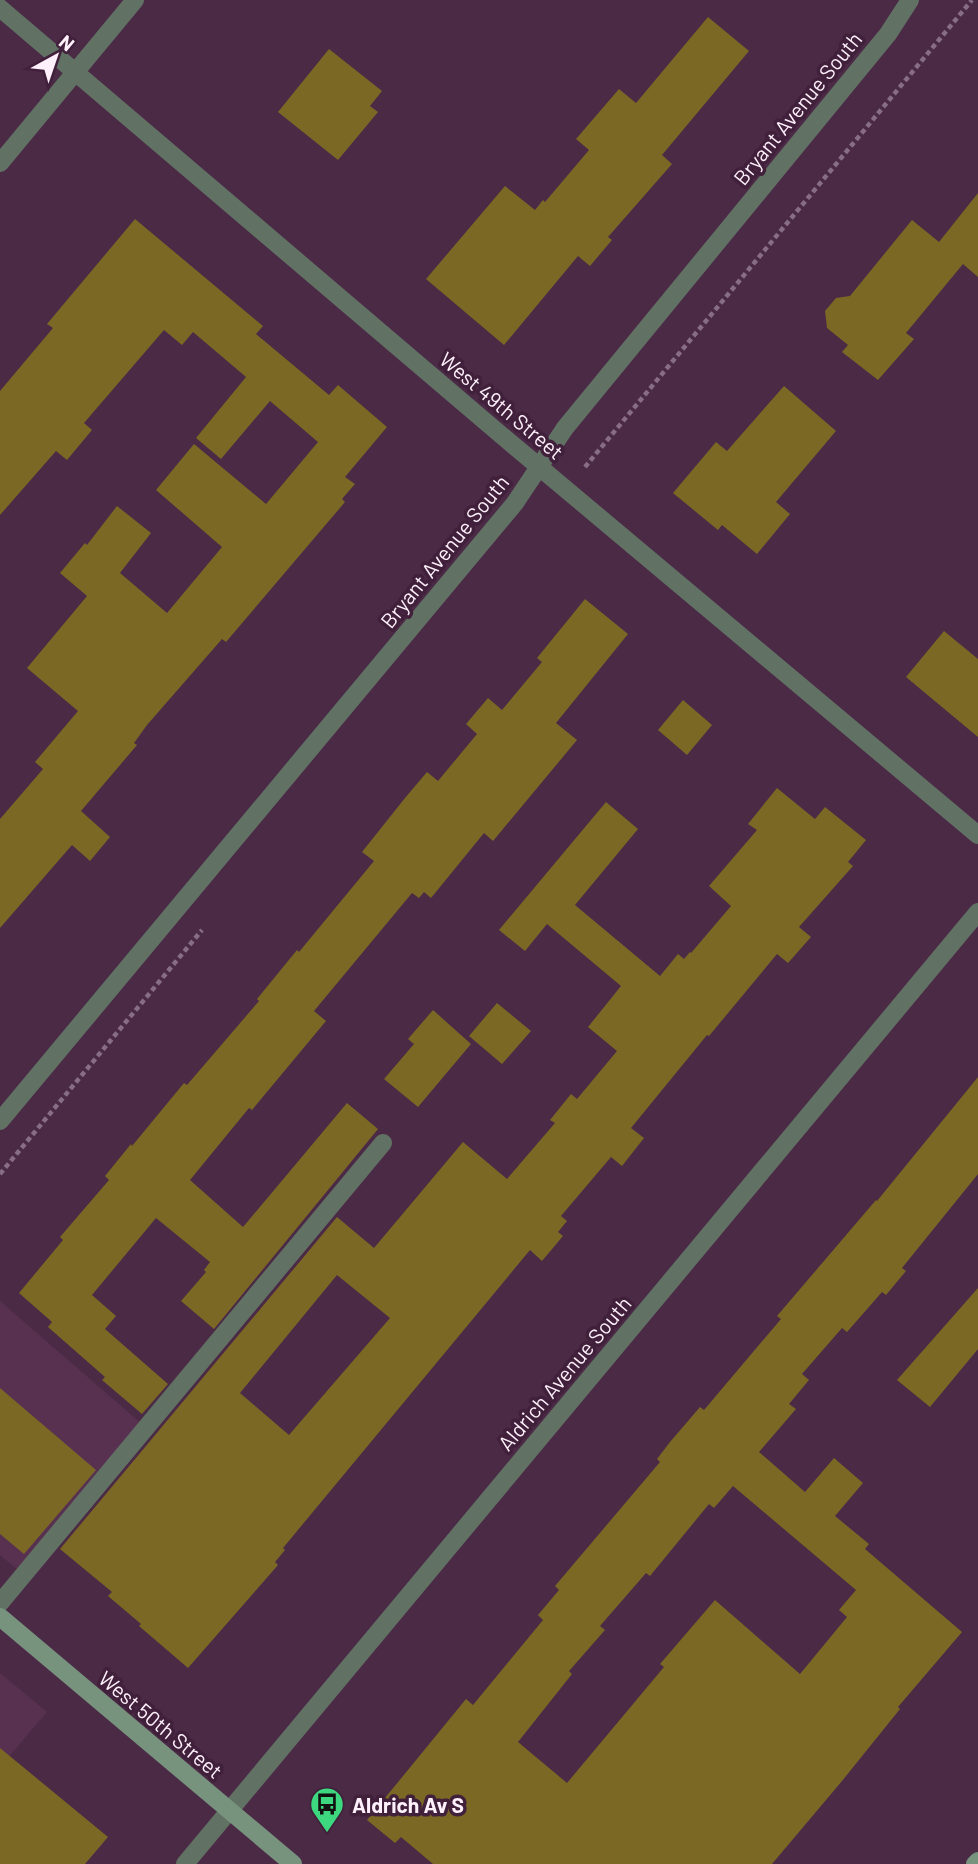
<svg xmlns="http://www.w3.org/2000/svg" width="978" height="1864" font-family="Barlow,sans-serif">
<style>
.built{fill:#583151}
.building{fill:#7b6824;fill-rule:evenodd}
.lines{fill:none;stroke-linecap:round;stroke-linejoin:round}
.path{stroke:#886e84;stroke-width:4.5;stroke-dasharray:5 3.5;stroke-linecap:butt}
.lane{stroke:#617265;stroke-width:18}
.street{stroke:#617265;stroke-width:18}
.secondary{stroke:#77937e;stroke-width:18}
.labels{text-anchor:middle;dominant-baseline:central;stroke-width:7;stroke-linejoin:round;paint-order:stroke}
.street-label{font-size:21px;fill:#fef1fb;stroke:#40203b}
.poi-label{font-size:21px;font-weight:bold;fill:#fef1fb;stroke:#40203b;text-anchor:start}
</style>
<rect width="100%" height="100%" fill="#4b2a46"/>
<!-- built -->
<path class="built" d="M 0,1301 L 143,1425 L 24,1575 L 0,1555 Z
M 0,1673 L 47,1712 L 0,1767 Z"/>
<!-- building -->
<path class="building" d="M 708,17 L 749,51 L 662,155 L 672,164 L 608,237 L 612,240 L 590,266 L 578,256 L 504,345 L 426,279 L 505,186 L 535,210 L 543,200 L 545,202 L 589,150 L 576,139 L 619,89 L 636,103 Z
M 329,49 L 382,91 L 370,106 L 378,112 L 338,160 L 278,112 Z
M 978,193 L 978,277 L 963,264 L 906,333 L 914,339 L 878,380 L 842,352 L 848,345 L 827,328 L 825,311 L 836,298 L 850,296 L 912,220 L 939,242 Z
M 135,219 L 263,326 L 256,334 L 329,395 L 338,385 L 387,427 L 345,477 L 355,484 L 342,499 L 345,502 L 226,642 L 222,639 L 147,725 L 134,743 L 137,745 L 81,811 L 110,837 L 90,861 L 72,845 L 0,928 L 0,819 L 43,769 L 35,762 L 78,711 L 27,668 L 87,596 L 60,573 L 85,543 L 87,545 L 117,506 L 151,533 L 120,573 L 167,613 L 222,547 L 156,490 L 194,444 L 266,504 L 318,442 L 270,401 L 221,459 L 196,438 L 246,377 L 193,332 L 182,345 L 164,330 L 84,423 L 92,430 L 67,460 L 56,451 L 0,515 L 0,391 L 53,328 L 47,324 Z
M 784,386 L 836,431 L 776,502 L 790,514 L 757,554 L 722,525 L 718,530 L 673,493 L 716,442 L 727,451 Z
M 585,599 L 628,634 L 556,723 L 577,740 L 493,841 L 484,833 L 431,898 L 424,892 L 419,898 L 412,893 L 314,1011 L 326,1021 L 252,1110 L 249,1108 L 190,1180 L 243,1227 L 347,1103 L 378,1129 L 214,1329 L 181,1301 L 206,1272 L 204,1270 L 210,1262 L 156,1218 L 92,1295 L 116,1316 L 105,1329 L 168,1384 L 142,1414 L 102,1380 L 105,1377 L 48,1327 L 52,1322 L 19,1293 L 63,1240 L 60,1237 L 109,1180 L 105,1176 L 131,1144 L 132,1146 L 184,1083 L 187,1085 L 259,1001 L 257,999 L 297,950 L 299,952 L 374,861 L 362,852 L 405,798 L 427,772 L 438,781 L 477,734 L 466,724 L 488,698 L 502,710 L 542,662 L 537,658 Z
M 944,631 L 978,659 L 978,737 L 906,677 Z
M 683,700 L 712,725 L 687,755 L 658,730 Z
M 777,788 L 815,819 L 825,807 L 866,840 L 848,862 L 853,866 L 799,927 L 811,937 L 788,963 L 777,954 L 709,1036 L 707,1035 L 631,1128 L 644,1138 L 622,1166 L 611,1157 L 561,1216 L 567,1221 L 558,1232 L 563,1236 L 542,1261 L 530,1250 L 283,1548 L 285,1550 L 275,1562 L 278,1565 L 188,1668 L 139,1626 L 141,1624 L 108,1596 L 112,1592 L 60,1549 L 337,1217 L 374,1248 L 463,1142 L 507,1179 L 555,1123 L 550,1120 L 571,1094 L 577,1099 L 617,1051 L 588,1027 L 621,986 L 547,924 L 525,951 L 499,930 L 606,802 L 638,829 L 575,905 L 660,976 L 678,954 L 684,959 L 690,952 L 691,953 L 731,906 L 709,886 L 757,830 L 748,824 ZM 337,1275 L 390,1318 L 289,1435 L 240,1393 Z
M 497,1003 L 531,1031 L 502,1064 L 469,1036 Z
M 433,1010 L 471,1044 L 418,1107 L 384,1079 L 414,1044 L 408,1039 Z
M 978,1077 L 978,1174 L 902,1268 L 906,1271 L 886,1295 L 882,1292 L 847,1332 L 842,1328 L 802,1374 L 809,1380 L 789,1404 L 796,1409 L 759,1452 L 805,1492 L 834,1458 L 863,1483 L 835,1516 L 869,1544 L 865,1549 L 962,1632 L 898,1707 L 900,1709 L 842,1781 L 772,1864 L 433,1864 L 401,1837 L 395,1843 L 367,1820 L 466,1699 L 473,1705 L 543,1620 L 538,1615 L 559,1590 L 555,1586 L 660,1462 L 657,1459 L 670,1442 L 700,1407 L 704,1410 L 781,1319 L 777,1316 L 876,1200 L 877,1201 ZM 733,1486 L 856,1590 L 839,1610 L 847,1617 L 800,1674 L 715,1600 L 660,1664 L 664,1667 L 567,1783 L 518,1742 L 572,1674 L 569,1671 L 605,1630 L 600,1626 L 646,1573 L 650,1576 L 709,1504 L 714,1508 Z
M 978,1288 L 978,1349 L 930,1407 L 897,1380 Z
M 0,1388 L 96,1470 L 24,1554 L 0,1534 Z
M 0,1748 L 108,1837 L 85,1864 L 0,1864 Z"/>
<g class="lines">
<!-- path -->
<path class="path" d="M 585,467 L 972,0
M 0,1174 L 202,930"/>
<!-- lane -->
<path class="lane" d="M 0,1603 L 383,1143"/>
<!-- street -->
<path class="street" d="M 0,8 L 500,434 L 978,835
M 0,163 L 135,0
M 0,1121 L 515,503 L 565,428 L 888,34 L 910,0
M 185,1864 L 978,912"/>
<!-- secondary -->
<path class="secondary" d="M 0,1617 L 293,1864
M 975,1864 L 978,1861"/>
</g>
<!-- icons -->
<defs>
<g id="bus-pin" transform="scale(1.75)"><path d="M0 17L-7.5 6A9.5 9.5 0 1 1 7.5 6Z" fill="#3cd77e" stroke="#40203b"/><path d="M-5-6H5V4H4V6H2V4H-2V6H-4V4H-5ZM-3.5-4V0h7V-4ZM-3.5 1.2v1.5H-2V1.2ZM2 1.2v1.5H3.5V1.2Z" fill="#111"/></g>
</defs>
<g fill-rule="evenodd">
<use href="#bus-pin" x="327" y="1804"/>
</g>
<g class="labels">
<!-- street labels -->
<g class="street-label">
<text transform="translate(797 108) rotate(-51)">Bryant Avenue South</text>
<text transform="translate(502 405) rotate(40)">West 49th Street</text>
<text transform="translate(444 551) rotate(-51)">Bryant Avenue South</text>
<text transform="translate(564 1373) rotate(-50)">Aldrich Avenue South</text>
<text transform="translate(161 1724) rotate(40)">West 50th Street</text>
</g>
<!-- poi labels -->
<g class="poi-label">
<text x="352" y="1804">Aldrich Av S</text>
</g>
</g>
<!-- north arrow -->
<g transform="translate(56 56) rotate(40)" stroke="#40203b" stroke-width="5" paint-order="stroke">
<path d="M0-5L12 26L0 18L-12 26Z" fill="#fef1fb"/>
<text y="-10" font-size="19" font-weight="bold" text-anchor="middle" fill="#fef1fb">N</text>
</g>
</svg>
